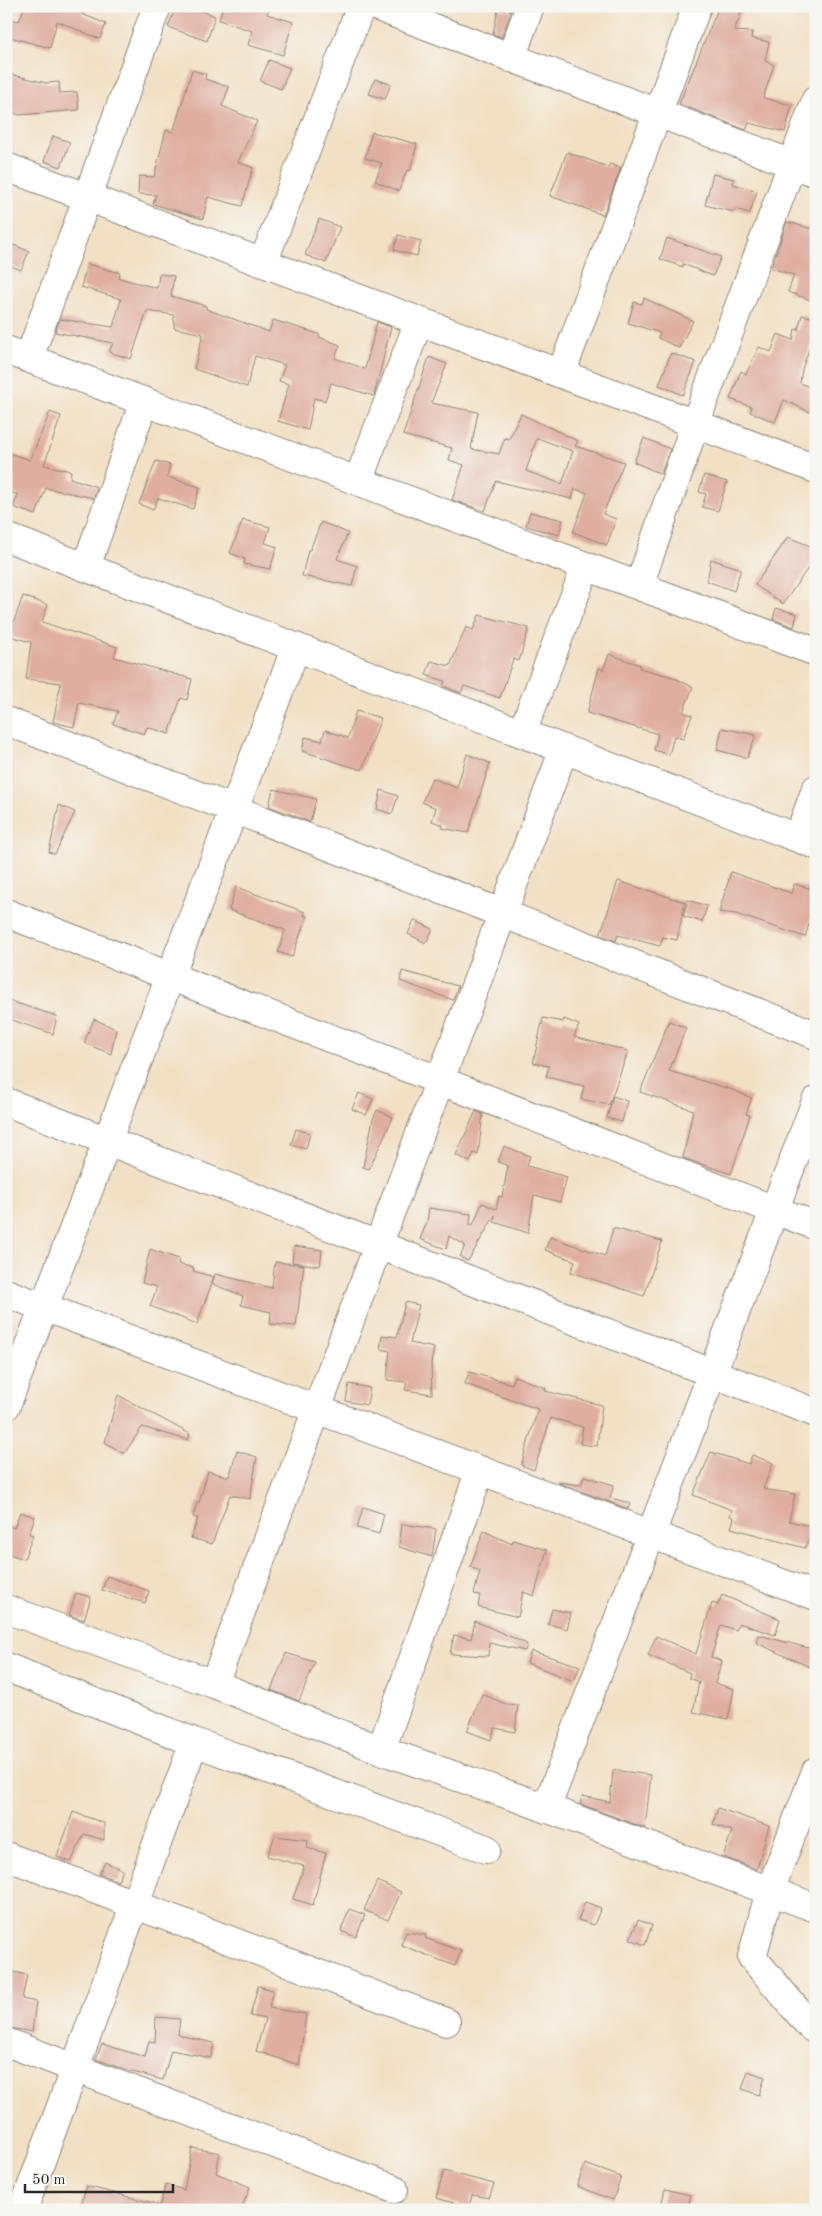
<svg xmlns="http://www.w3.org/2000/svg" width="822" height="2216" font-family="'Old Standard TT',serif">
<style>
.building{fill:#dfaea0;fill-rule:evenodd}
.lines{fill:none;stroke-linecap:round;stroke-linejoin:round}
.minor-casing{stroke:#8e8678;stroke-width:30}
.minor{stroke:#fff;stroke-width:28}
</style>
<rect width="100%" height="100%" fill="#f6f6f2"/>
<filter id="ink" filterUnits="userSpaceOnUse"><feTurbulence type="fractalNoise" baseFrequency=".02" numOctaves="2"/><feDisplacementMap in="SourceGraphic" scale="10" xChannelSelector="R" yChannelSelector="G"/><feConvolveMatrix kernelMatrix="1 2 1 2 8 2 1 2 1" color-interpolation-filters="sRGB"/></filter>
<filter id="wash" filterUnits="userSpaceOnUse"><feTurbulence type="fractalNoise" baseFrequency=".0096" numOctaves="4" result="noise"/><feDisplacementMap in="SourceGraphic" scale="20" xChannelSelector="R" yChannelSelector="G"/><feGaussianBlur stdDeviation="1.12" result="paint"/><feColorMatrix in="noise" values="0 0 0 0 0 0 0 0 0 0 0 0 0 0 0 0 0 1.4 0 .05"/><feComposite in="paint" operator="in"/></filter>
<g filter="url(#wash)">
<rect width="100%" height="100%" fill="#f2e0c4"/>
<g id="blocks">
<!-- building -->
<path class="building" d="M 22,6 L 85,6 L 82,14 L 106,24 L 100,39 L 57,21 L 50,48 L 6,36 L 6,18 L 19,21 L 24,8 Z
M 176,6 L 189,6 L 215,16 L 207,41 L 168,27 Z
M 223,6 L 270,6 L 267,14 L 293,22 L 283,55 L 248,45 L 252,31 L 219,20 Z
M 719,6 L 744,6 L 734,31 L 752,32 L 751,38 L 769,42 L 765,61 L 774,65 L 763,98 L 792,105 L 785,132 L 749,123 L 746,130 L 679,104 Z
M 498,9 L 511,11 L 502,37 L 493,34 Z
M 269,60 L 290,68 L 281,89 L 260,81 Z
M 192,70 L 206,74 L 205,79 L 229,87 L 222,106 L 257,121 L 238,162 L 253,168 L 242,206 L 208,197 L 203,219 L 153,204 L 156,195 L 138,194 L 139,176 L 154,177 L 166,130 L 173,132 Z
M 10,74 L 46,83 L 59,82 L 60,93 L 77,92 L 79,110 L 20,115 L 6,111 Z
M 375,79 L 391,84 L 385,99 L 369,94 Z
M 372,132 L 417,144 L 410,171 L 407,170 L 399,191 L 375,181 L 382,163 L 365,158 Z
M 53,136 L 70,142 L 61,167 L 44,161 Z
M 567,152 L 608,167 L 610,164 L 621,168 L 603,215 L 550,196 Z
M 713,174 L 734,179 L 733,184 L 757,191 L 750,213 L 735,209 L 734,212 L 705,205 Z
M 319,219 L 340,227 L 326,263 L 305,255 Z
M 787,222 L 816,230 L 816,302 L 788,292 L 794,275 L 771,268 Z
M 398,235 L 421,241 L 417,256 L 394,250 Z
M 667,238 L 721,257 L 713,276 L 683,264 L 683,267 L 660,259 Z
M 6,242 L 29,251 L 21,270 L 6,264 Z
M 87,264 L 120,273 L 119,278 L 157,288 L 159,274 L 174,276 L 171,296 L 206,306 L 206,309 L 269,332 L 273,320 L 319,334 L 319,337 L 340,345 L 335,358 L 365,369 L 377,322 L 391,327 L 374,396 L 331,383 L 325,401 L 314,398 L 308,430 L 278,421 L 289,384 L 279,381 L 285,365 L 255,356 L 247,387 L 194,369 L 203,334 L 174,328 L 174,315 L 147,311 L 131,359 L 109,352 L 113,343 L 55,332 L 60,319 L 113,327 L 121,299 L 81,287 Z
M 644,298 L 693,321 L 679,348 L 658,338 L 660,333 L 628,323 L 634,302 L 642,304 Z
M 802,315 L 815,318 L 813,338 L 802,369 L 800,383 L 816,390 L 816,415 L 784,400 L 775,422 L 750,412 L 752,407 L 730,399 L 741,371 L 746,374 L 759,347 L 771,352 L 778,334 L 793,340 L 795,329 L 798,330 Z
M 671,353 L 696,362 L 683,395 L 659,385 Z
M 429,357 L 447,364 L 431,403 L 478,412 L 471,449 L 499,454 L 505,438 L 509,439 L 521,414 L 578,441 L 575,446 L 624,462 L 603,514 L 616,519 L 607,545 L 573,532 L 587,493 L 575,489 L 572,499 L 496,481 L 485,511 L 452,500 L 464,465 L 449,460 L 452,448 L 403,435 ZM 537,438 L 573,451 L 562,484 L 526,471 Z
M 50,412 L 61,416 L 44,465 L 71,471 L 70,478 L 97,487 L 94,498 L 46,488 L 36,515 L 13,507 L 18,495 L 6,490 L 6,452 L 30,460 Z
M 644,438 L 670,449 L 661,474 L 634,462 Z
M 156,461 L 170,465 L 167,477 L 200,487 L 193,509 L 158,498 L 153,510 L 139,504 Z
M 704,475 L 727,482 L 718,511 L 702,507 L 706,494 L 699,492 Z
M 530,512 L 563,520 L 559,535 L 526,526 Z
M 243,520 L 270,527 L 265,543 L 277,547 L 270,569 L 244,564 L 245,559 L 230,553 Z
M 321,522 L 348,533 L 337,559 L 357,566 L 352,586 L 302,576 L 308,550 L 310,550 Z
M 788,537 L 815,548 L 813,561 L 783,604 L 755,585 Z
M 711,559 L 741,569 L 734,591 L 707,581 Z
M 23,596 L 48,605 L 42,622 L 117,647 L 114,657 L 192,679 L 187,700 L 181,698 L 169,734 L 147,727 L 144,734 L 113,724 L 118,711 L 79,703 L 74,727 L 53,722 L 61,683 L 26,679 L 31,642 L 6,635 L 6,619 L 14,621 Z
M 776,608 L 797,614 L 794,627 L 773,619 Z
M 479,615 L 529,628 L 519,661 L 513,659 L 500,698 L 464,686 L 461,693 L 443,686 L 445,681 L 426,675 L 431,661 L 450,666 L 466,627 L 473,630 Z
M 609,654 L 640,665 L 639,668 L 673,677 L 693,687 L 683,712 L 692,715 L 683,739 L 674,736 L 669,755 L 654,750 L 658,734 L 587,713 L 599,668 L 603,670 Z
M 356,711 L 381,718 L 362,770 L 302,751 L 305,737 L 322,741 L 325,730 L 348,738 Z
M 722,728 L 756,735 L 747,758 L 717,750 Z
M 467,754 L 490,763 L 468,833 L 442,828 L 443,825 L 432,821 L 436,808 L 422,802 L 432,778 L 457,788 Z
M 273,789 L 316,799 L 310,822 L 269,806 Z
M 381,790 L 398,796 L 392,814 L 377,809 Z
M 59,805 L 75,812 L 55,854 L 49,852 Z
M 731,872 L 791,893 L 794,884 L 816,890 L 816,901 L 805,937 L 736,914 L 719,912 Z
M 618,881 L 685,902 L 677,940 L 663,937 L 660,946 L 618,935 L 616,941 L 600,935 Z
M 236,887 L 305,912 L 304,916 L 307,916 L 292,957 L 278,952 L 285,930 L 229,910 Z
M 688,900 L 707,906 L 702,922 L 683,916 Z
M 414,920 L 433,929 L 426,943 L 408,934 Z
M 402,971 L 458,986 L 453,1000 L 400,981 Z
M 6,1000 L 57,1016 L 53,1034 L 6,1018 Z
M 543,1018 L 563,1022 L 564,1019 L 579,1025 L 574,1037 L 628,1051 L 609,1105 L 581,1099 L 584,1086 L 546,1077 L 549,1066 L 533,1063 Z
M 94,1019 L 116,1029 L 111,1054 L 84,1043 Z
M 669,1021 L 686,1028 L 669,1071 L 730,1089 L 752,1098 L 746,1114 L 750,1115 L 731,1174 L 683,1158 L 693,1110 L 640,1092 Z
M 359,1093 L 373,1099 L 366,1115 L 352,1109 Z
M 613,1096 L 627,1101 L 622,1122 L 607,1118 Z
M 377,1110 L 393,1117 L 369,1169 L 363,1167 L 373,1119 Z
M 476,1111 L 483,1114 L 478,1155 L 474,1153 L 470,1162 L 456,1155 Z
M 296,1129 L 310,1133 L 306,1149 L 291,1145 Z
M 504,1146 L 530,1156 L 527,1166 L 567,1177 L 560,1202 L 534,1195 L 528,1233 L 494,1222 L 495,1215 L 468,1261 L 460,1257 L 465,1245 L 449,1236 L 446,1249 L 420,1239 L 427,1222 L 429,1208 L 471,1214 L 470,1225 L 473,1225 L 482,1203 L 496,1209 L 499,1196 L 502,1197 L 508,1166 L 498,1162 Z
M 613,1228 L 662,1241 L 644,1296 L 571,1272 L 575,1261 L 545,1250 L 550,1237 L 605,1256 Z
M 294,1246 L 322,1250 L 320,1266 L 292,1262 Z
M 150,1249 L 179,1259 L 178,1264 L 194,1268 L 193,1271 L 214,1277 L 197,1324 L 150,1306 L 157,1287 L 142,1283 Z
M 275,1262 L 304,1265 L 296,1326 L 270,1324 L 271,1312 L 241,1305 L 243,1296 L 212,1284 L 215,1274 L 272,1288 Z
M 405,1302 L 419,1305 L 410,1343 L 434,1348 L 431,1363 L 432,1394 L 405,1390 L 407,1382 L 387,1380 L 390,1351 L 380,1349 L 382,1335 L 397,1337 Z
M 469,1372 L 512,1384 L 514,1376 L 546,1388 L 545,1391 L 602,1405 L 597,1446 L 580,1444 L 583,1427 L 551,1418 L 534,1470 L 521,1465 L 538,1409 L 465,1384 Z
M 349,1384 L 370,1388 L 367,1405 L 346,1401 Z
M 118,1395 L 190,1434 L 188,1440 L 142,1427 L 124,1454 L 105,1442 Z
M 237,1451 L 257,1457 L 250,1499 L 230,1495 L 212,1544 L 191,1538 L 198,1518 L 193,1517 L 197,1502 L 199,1503 L 208,1471 L 229,1477 Z
M 711,1452 L 749,1464 L 752,1455 L 773,1463 L 763,1489 L 795,1494 L 789,1521 L 815,1527 L 805,1548 L 731,1528 L 734,1518 L 730,1516 L 732,1510 L 693,1495 Z
M 584,1476 L 614,1485 L 610,1498 L 630,1503 L 628,1509 L 557,1482 L 581,1485 Z
M 363,1507 L 384,1514 L 379,1534 L 357,1528 Z
M 20,1512 L 35,1517 L 29,1534 L 33,1535 L 24,1559 L 6,1553 L 6,1525 L 14,1528 Z
M 402,1524 L 436,1529 L 432,1557 L 399,1547 Z
M 484,1531 L 512,1544 L 513,1540 L 547,1550 L 534,1596 L 523,1592 L 518,1617 L 478,1607 L 480,1595 L 474,1594 L 480,1571 L 470,1567 Z
M 107,1576 L 149,1591 L 145,1603 L 102,1590 Z
M 76,1593 L 91,1597 L 84,1620 L 69,1615 Z
M 722,1595 L 780,1619 L 775,1635 L 739,1623 L 736,1630 L 721,1625 L 711,1657 L 722,1661 L 715,1683 L 734,1689 L 728,1719 L 693,1712 L 699,1682 L 689,1678 L 690,1673 L 648,1655 L 656,1636 L 696,1654 L 712,1603 L 718,1605 Z
M 552,1609 L 571,1613 L 567,1629 L 548,1624 Z
M 475,1621 L 527,1644 L 525,1651 L 489,1643 L 488,1656 L 450,1654 L 454,1635 L 471,1639 Z
M 759,1635 L 816,1650 L 816,1670 L 757,1643 Z
M 531,1651 L 580,1666 L 574,1681 L 527,1663 Z
M 286,1653 L 315,1662 L 299,1701 L 271,1690 Z
M 482,1694 L 506,1704 L 518,1705 L 515,1732 L 495,1728 L 491,1740 L 467,1731 Z
M 613,1770 L 651,1775 L 645,1828 L 580,1804 L 582,1796 L 610,1802 Z
M 718,1808 L 769,1826 L 757,1869 L 723,1857 L 732,1831 L 713,1824 Z
M 73,1812 L 104,1823 L 104,1840 L 84,1834 L 71,1862 L 57,1857 Z
M 275,1836 L 308,1840 L 307,1848 L 326,1853 L 313,1905 L 293,1899 L 304,1866 L 267,1856 Z
M 105,1862 L 123,1870 L 118,1881 L 99,1874 Z
M 377,1881 L 401,1892 L 388,1920 L 364,1910 Z
M 585,1902 L 601,1908 L 594,1925 L 578,1920 Z
M 349,1909 L 365,1915 L 356,1937 L 341,1931 Z
M 638,1920 L 652,1925 L 645,1945 L 630,1939 Z
M 406,1932 L 426,1935 L 425,1938 L 461,1951 L 455,1966 L 401,1945 Z
M 6,1970 L 27,1975 L 22,1999 L 36,2002 L 32,2032 L 6,2027 Z
M 258,1986 L 273,1990 L 269,2008 L 306,2014 L 299,2065 L 256,2051 L 265,2019 L 250,2016 Z
M 156,2017 L 180,2019 L 178,2035 L 214,2043 L 211,2058 L 171,2050 L 163,2080 L 125,2070 L 96,2059 L 102,2044 L 145,2057 L 149,2041 L 155,2042 Z
M 748,2071 L 765,2077 L 759,2095 L 742,2089 Z
M 192,2148 L 220,2153 L 216,2173 L 250,2187 L 241,2210 L 158,2210 L 166,2184 L 184,2190 Z
M 585,2164 L 621,2177 L 613,2200 L 577,2186 Z
M 444,2171 L 494,2184 L 489,2198 L 472,2195 L 469,2207 L 436,2198 Z
M 86,2186 L 157,2204 L 156,2210 L 80,2210 Z
M 665,2189 L 691,2195 L 687,2210 L 660,2210 Z"/>
</g>
</g>
<g filter="url(#ink)">
<use href="#blocks" fill-opacity="0" stroke="#8e8678" stroke-width="1"/>
<g class="lines">
<!-- minor casing -->
<g class="minor-casing">
<path id="minor" d="M 375,6 L 816,173
M 511,58 L 530,6
M 6,167 L 816,469
M 263,263 L 361,6
M 6,350 L 816,652
M 29,358 L 157,6
M 561,374 L 697,6
M 358,481 L 419,321
M 6,537 L 816,845
M 86,567 L 144,401
M 639,586 L 695,424 L 816,100
M 6,721 L 816,1035
M 522,733 L 586,566
M 798,838 L 816,789
M 6,913 L 816,1226
M 6,1102 L 816,1413
M 6,1293 L 816,1596
M 6,1406 L 296,647
M 6,1609 L 214,1684 L 381,1750 L 535,1804 L 816,1908
M 6,1667 L 194,1742 L 486,1849
M 214,1684 L 564,749
M 381,1750 L 480,1470
M 816,1771 L 770,1891 L 752,1957 L 810,2026 L 816,2030
M 546,1809 L 816,1101
M 6,1856 L 446,2022
M 6,2042 L 394,2189
M 23,2210 L 194,1742"/>
</g>
<!-- minor -->
<use href="#minor" class="minor"/>
</g>
</g>
<!-- margin -->
<rect width="822" height="2216" fill="none" stroke="#f6f6f2" stroke-width="25"/>
<!-- scale -->
<path d="M25 2184v8h148v-8" fill="none" stroke="#2b2b2b" stroke-width="2.5"/>
<text x="32" y="2184" font-size="15" fill="#2b2b2b" stroke="#f6f6f2" stroke-width="4" paint-order="stroke">50 m</text>
</svg>
